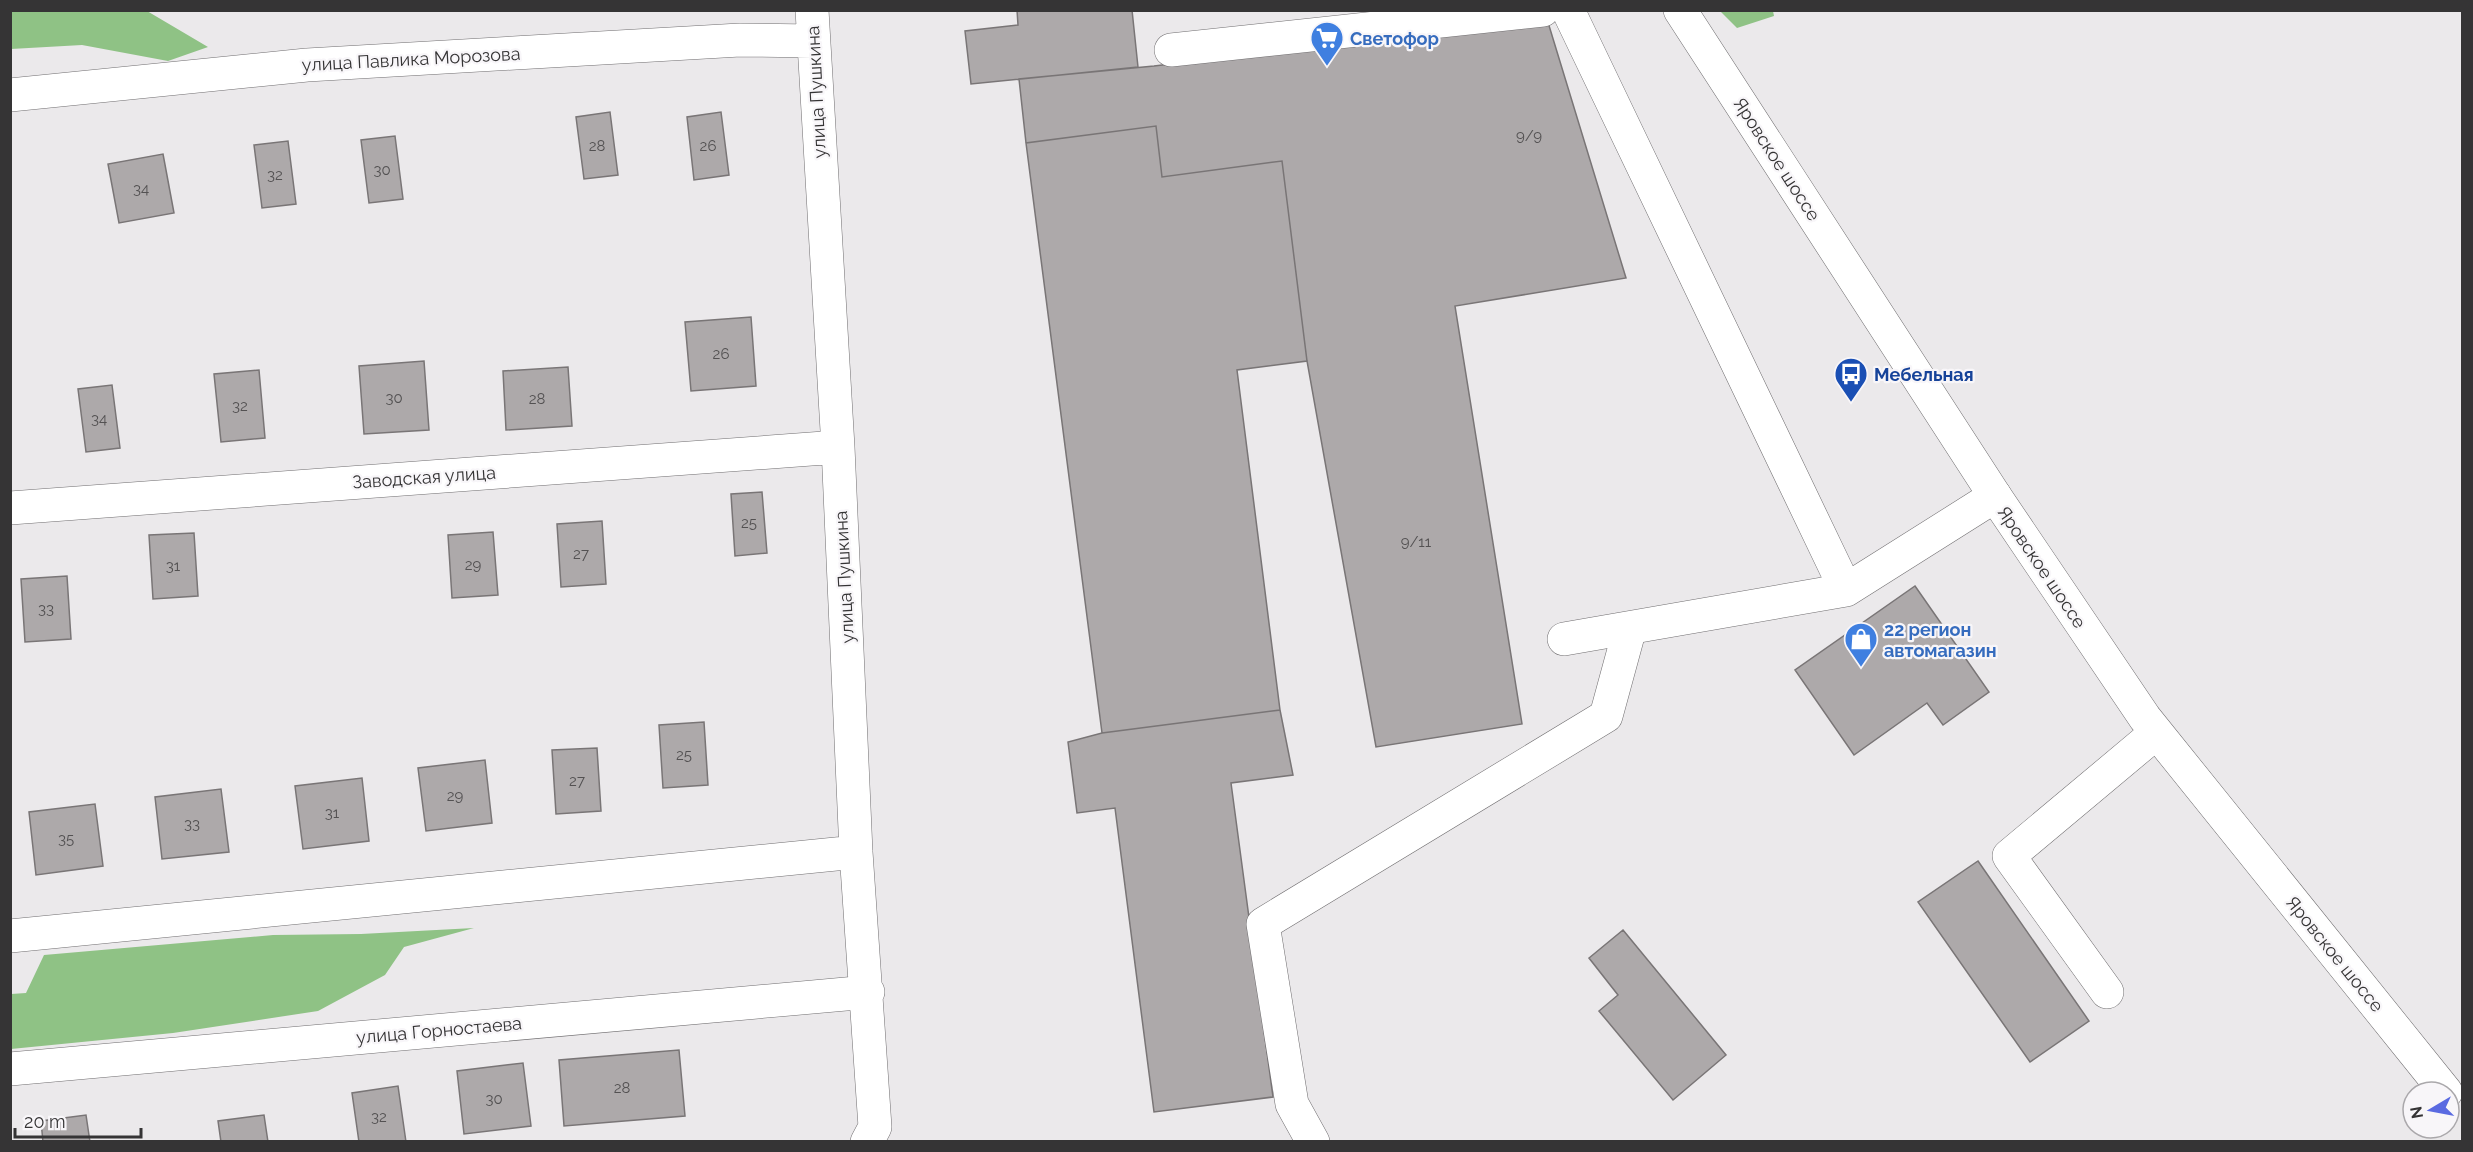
<svg xmlns="http://www.w3.org/2000/svg" width="2473" height="1152" font-family="Raleway,sans-serif">
<style>
.forest{fill:#8fc285}
.building{fill:#ada9aa;stroke:#797576;stroke-width:1.5}
.lines{fill:none;stroke-linecap:round;stroke-linejoin:round}
.minor-casing{stroke:#706e70;stroke-width:34}
.major-casing{stroke:#706e70;stroke-width:34}
.minor{stroke:#fff;stroke-width:33}
.major{stroke:#fff;stroke-width:33}
.labels{text-anchor:middle;dominant-baseline:central;stroke-width:4.5;stroke-linejoin:round;paint-order:stroke}
.number-label{font-size:15px;fill:#535152}
.shop-label{font-size:18px;font-weight:bold;fill:#366cbe;stroke:#f8f6f9;text-anchor:start}
.street-label{font-size:18px;fill:#353435;stroke:#f8f6f9}
.transit-label{font-size:18px;font-weight:bold;fill:#164399;stroke:#f8f6f9;text-anchor:start}
</style>
<rect width="100%" height="100%" fill="#ebe9eb"/>
<!-- forest -->
<path class="forest" d="M 11,10 L 147,11 L 208,47 L 168,61 L 82,45 L 11,49 Z
M 1720,11 L 1773,11 L 1774,16 L 1737,28 Z
M 474,928 L 404,947 L 385,975 L 318,1011 L 173,1033 L 11,1049 L 11,994 L 26,993 L 44,955 L 273,935 L 361,934 Z"/>
<!-- building -->
<path class="building" d="M 1017,10 L 1132,10 L 1138,67 L 971,84 L 965,31 L 1018,25 Z
M 1547,19 L 1626,278 L 1455,306 L 1522,724 L 1376,747 L 1307,361 L 1282,161 L 1162,177 L 1156,126 L 1026,143 L 1019,79 L 1154,66 Z
M 610,112 L 618,175 L 584,179 L 576,117 Z
M 721,112 L 729,175 L 694,180 L 687,117 Z
M 1156,126 L 1162,177 L 1282,161 L 1307,361 L 1237,370 L 1280,710 L 1102,733 L 1026,143 Z
M 395,136 L 403,199 L 369,203 L 361,140 Z
M 288,141 L 296,204 L 262,208 L 254,145 Z
M 163,154 L 174,213 L 119,223 L 108,164 Z
M 751,317 L 756,386 L 691,391 L 685,322 Z
M 424,361 L 429,430 L 364,434 L 359,366 Z
M 568,367 L 572,426 L 506,430 L 503,371 Z
M 259,370 L 265,438 L 221,442 L 214,374 Z
M 112,385 L 120,448 L 86,452 L 78,389 Z
M 762,492 L 767,553 L 735,556 L 731,494 Z
M 602,521 L 606,584 L 561,587 L 557,524 Z
M 493,532 L 498,595 L 452,598 L 448,535 Z
M 194,533 L 198,596 L 153,599 L 149,535 Z
M 67,576 L 71,639 L 25,642 L 21,579 Z
M 1915,586 L 1989,692 L 1943,725 L 1927,703 L 1854,755 L 1795,670 Z
M 1280,710 L 1293,775 L 1231,783 L 1273,1097 L 1154,1112 L 1115,808 L 1077,813 L 1068,742 L 1102,733 Z
M 704,722 L 708,785 L 663,788 L 659,725 Z
M 597,748 L 601,811 L 556,814 L 552,750 Z
M 485,760 L 492,823 L 426,831 L 418,768 Z
M 362,778 L 369,841 L 303,849 L 295,786 Z
M 221,789 L 229,852 L 162,859 L 155,797 Z
M 95,804 L 103,866 L 36,875 L 29,812 Z
M 1978,861 L 2089,1021 L 2030,1062 L 1918,902 Z
M 1623,930 L 1726,1055 L 1673,1100 L 1599,1011 L 1618,995 L 1589,958 Z
M 679,1050 L 685,1116 L 564,1126 L 559,1060 Z
M 523,1063 L 531,1126 L 464,1134 L 457,1071 Z
M 398,1086 L 406,1142 L 359,1142 L 352,1093 Z
M 86,1115 L 90,1142 L 43,1142 L 41,1121 Z
M 264,1115 L 268,1142 L 221,1142 L 218,1121 Z"/>
<g class="lines">
<!-- minor casing -->
<g class="minor-casing">
<path id="minor" d="M 812,10 L 838,447 L 856,852 L 875,1127 L 867,1142
M 1568,10 L 1846,590
M 1171,50 L 1543,10
M 10,95 L 307,65 L 740,40 L 813,41
M 10,508 L 838,447
M 1564,639 L 1846,590 L 1995,496
M 10,936 L 856,852
M 2107,992 L 2009,856 L 2156,733
M 10,1069 L 868,992
M 1313,1142 L 1292,1104 L 1263,924 L 1606,716 L 1630,628"/>
</g>
<!-- major casing -->
<g class="major-casing">
<path id="major" d="M 1680,10 L 1995,496 L 2145,718 L 2446,1092"/>
</g>
<!-- minor -->
<use href="#minor" class="minor"/>
<!-- major -->
<use href="#major" class="major"/>
</g>
<!-- icons -->
<defs>
<g id="supermarket-pin" transform="scale(1.725)"><path d="M0 17L-7.5 6A9.5 9.5 0 1 1 7.5 6Z" fill="#3f7fe0" stroke="#f8f6f9"/><path d="M-6-5.5h2.5l.6 2H6L4.5 2H-2.5L-4.4-4H-6ZM-1.5 3.2a1.3 1.3 0 1 0 .1 0ZM3 3.2a1.3 1.3 0 1 0 .1 0Z" fill="#fff"/></g>
<g id="bus-pin" transform="scale(1.725)"><path d="M0 17L-7.5 6A9.5 9.5 0 1 1 7.5 6Z" fill="#1a4fb4" stroke="#f8f6f9"/><path d="M-5-6H5V4H4V6H2V4H-2V6H-4V4H-5ZM-3.5-4V0h7V-4ZM-3.5 1.2v1.5H-2V1.2ZM2 1.2v1.5H3.5V1.2Z" fill="#fff"/></g>
<g id="shop-pin" transform="scale(1.725)"><path d="M0 17L-7.5 6A9.5 9.5 0 1 1 7.5 6Z" fill="#3f7fe0" stroke="#f8f6f9"/><path d="M-5-2.5h2.3a2.7 3.5 0 0 1 5.4 0H5L5.5 6h-11ZM-1.5-2.5h3a1.5 2.3 0 0 0-3 0Z" fill="#fff"/></g>
</defs>
<g fill-rule="evenodd">
<use href="#supermarket-pin" x="1327" y="38"/>
<use href="#bus-pin" x="1851" y="374"/>
<use href="#shop-pin" x="1861" y="639"/>
</g>
<g class="labels">
<!-- number labels -->
<g class="number-label">
<text x="1529" y="136">9/9</text>
<text x="597" y="146">28</text>
<text x="708" y="146">26</text>
<text x="382" y="170">30</text>
<text x="275" y="175">32</text>
<text x="141" y="189">34</text>
<text x="721" y="354">26</text>
<text x="394" y="398">30</text>
<text x="537" y="399">28</text>
<text x="240" y="406">32</text>
<text x="99" y="419">34</text>
<text x="749" y="523">25</text>
<text x="1416" y="542">9/11</text>
<text x="581" y="554">27</text>
<text x="473" y="565">29</text>
<text x="173" y="566">31</text>
<text x="46" y="609">33</text>
<text x="684" y="755">25</text>
<text x="577" y="781">27</text>
<text x="455" y="796">29</text>
<text x="332" y="813">31</text>
<text x="192" y="824">33</text>
<text x="66" y="839">35</text>
<text x="622" y="1088">28</text>
<text x="494" y="1099">30</text>
<text x="379" y="1117">32</text>
</g>
<!-- shop labels -->
<g class="shop-label">
<text x="1350" y="38">Светофор</text>
<text x="1884" y="629">22 регион<tspan x="1884" dy="21">автомагазин</tspan></text>
</g>
<!-- street labels -->
<g class="street-label">
<text transform="translate(411 59) rotate(-3)">улица Павлика Морозова</text>
<text transform="translate(816 92) rotate(-93)">улица Пушкина</text>
<text transform="translate(1777 159) rotate(57)">Яровское шоссе</text>
<text transform="translate(424 477) rotate(-4)">Заводская улица</text>
<text transform="translate(2042 567) rotate(56)">Яровское шоссе</text>
<text transform="translate(844 577) rotate(-93)">улица Пушкина</text>
<text transform="translate(2335 954) rotate(51)">Яровское шоссе</text>
<text transform="translate(439 1030) rotate(-5)">улица Горностаева</text>
</g>
<!-- transit labels -->
<g class="transit-label">
<text x="1874" y="374">Мебельная</text>
</g>
</g>
<!-- border -->
<rect width="2473" height="1152" fill="none" stroke="#353435" stroke-width="24"/>
<!-- north arrow -->
<g transform="translate(2431 1110) rotate(260)"><circle r="28" fill="#f8f6f9" stroke="#aaa8ab" stroke-width="1.5"/>
<path d="M0-4.5L10 22L0 15L-10 22Z" fill="#5a6ae1"/>
<text y="-9" font-size="16" font-weight="bold" text-anchor="middle" fill="#353435">N</text>
</g>
<!-- scale -->
<path d="M15 1128v9h126v-9" fill="none" stroke="#353435" stroke-width="3"/>
<text x="24" y="1128" font-size="18" fill="#353435" stroke="#f8f6f9" stroke-width="4.5" paint-order="stroke">20 m</text>
</svg>
